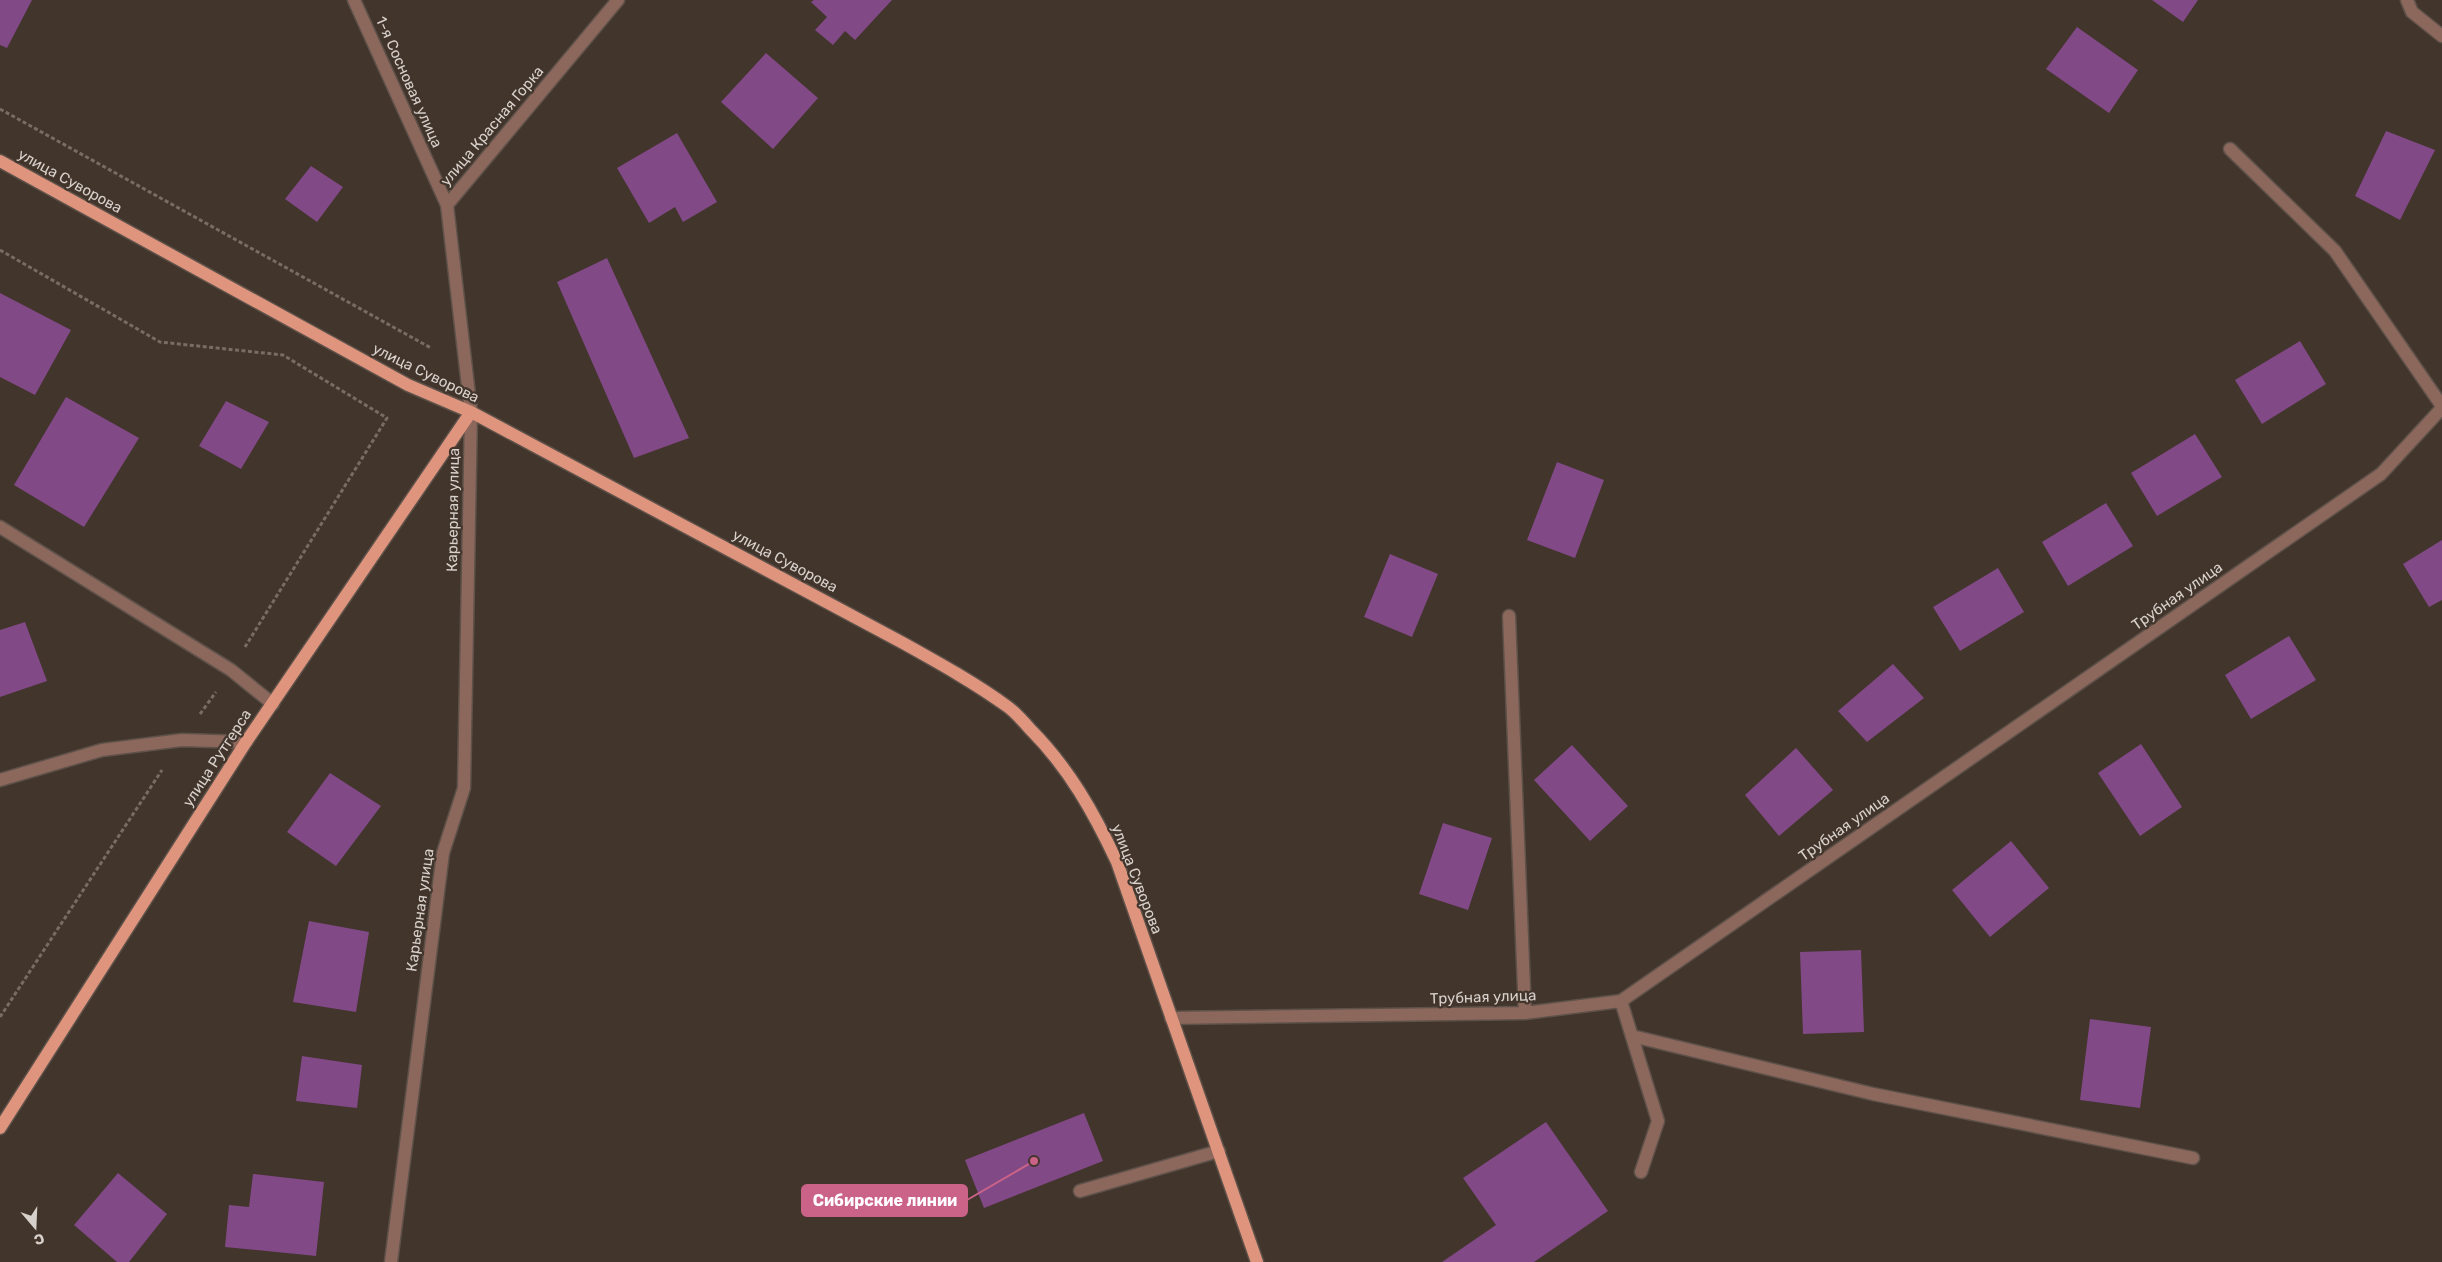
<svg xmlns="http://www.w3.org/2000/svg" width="2442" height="1262" font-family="Rubik,sans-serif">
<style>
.building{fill:#814986}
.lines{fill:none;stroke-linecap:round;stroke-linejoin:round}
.minor-casing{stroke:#5d5149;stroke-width:15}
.major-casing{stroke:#5d5149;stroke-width:15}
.path{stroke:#786d65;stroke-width:3;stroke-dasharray:4 2.5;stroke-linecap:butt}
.minor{stroke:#8c675c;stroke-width:12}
.major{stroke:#df947d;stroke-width:12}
.labels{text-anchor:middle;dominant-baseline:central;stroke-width:4.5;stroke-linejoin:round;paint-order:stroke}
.street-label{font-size:15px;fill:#d8d0cb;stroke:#42352c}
.leader{fill:none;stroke:#cb6288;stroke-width:2}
.callout-dot{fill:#cb6288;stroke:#42352c;stroke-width:2}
.callout{fill:#cb6288;stroke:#cb6288;stroke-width:2}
.callout-label{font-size:16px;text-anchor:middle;font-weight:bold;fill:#fff}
</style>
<rect width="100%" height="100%" fill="#42352c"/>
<!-- building -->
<path class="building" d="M 0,0 L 32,0 L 7,48 L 0,45 Z
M 814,0 L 892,0 L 855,40 L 845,31 L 833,45 L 815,30 L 827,17 L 811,2 Z
M 2152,0 L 2198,0 L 2183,22 Z
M 2077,27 L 2138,70 L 2109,113 L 2046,69 Z
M 766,53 L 818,98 L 773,149 L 721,102 Z
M 2386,131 L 2435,150 L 2400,220 L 2355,196 Z
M 677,133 L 717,202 L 683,222 L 675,207 L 649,223 L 617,168 Z
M 311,166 L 343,187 L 317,222 L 285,199 Z
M 607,258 L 689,438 L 634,458 L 557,282 Z
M 0,293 L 71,330 L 35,395 L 0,377 Z
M 2300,341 L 2326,384 L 2262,424 L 2235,380 Z
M 66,397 L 139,438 L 84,527 L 14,485 Z
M 226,401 L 269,422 L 241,469 L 199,446 Z
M 2195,434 L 2222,477 L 2157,516 L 2131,473 Z
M 1557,462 L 1604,480 L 1575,558 L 1527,540 Z
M 2106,503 L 2133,546 L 2068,586 L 2042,542 Z
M 2442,540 L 2442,600 L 2429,607 L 2403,564 Z
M 1390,554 L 1438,574 L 1412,637 L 1364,617 Z
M 1998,568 L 2024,612 L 1960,651 L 1933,607 Z
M 25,622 L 47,681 L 0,697 L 0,630 Z
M 2289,636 L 2316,680 L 2251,719 L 2225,675 Z
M 1893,664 L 1924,698 L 1867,742 L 1838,711 Z
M 2141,744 L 2182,807 L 2140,836 L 2098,773 Z
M 1572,745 L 1628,806 L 1590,841 L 1534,780 Z
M 1796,748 L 1833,790 L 1779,836 L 1745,795 Z
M 330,773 L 381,806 L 336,866 L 287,832 Z
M 1443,823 L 1492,838 L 1468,910 L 1419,894 Z
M 2011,841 L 2049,888 L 1990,937 L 1952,890 Z
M 309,921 L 369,932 L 356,1012 L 293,1002 Z
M 1861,950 L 1864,1032 L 1803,1034 L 1800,952 Z
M 2090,1019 L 2151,1027 L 2140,1108 L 2080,1100 Z
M 302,1056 L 362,1065 L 357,1108 L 296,1101 Z
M 1084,1113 L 1103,1161 L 984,1208 L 965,1160 Z
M 1546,1122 L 1608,1211 L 1534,1262 L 1442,1262 L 1496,1225 L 1463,1178 Z
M 118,1173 L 167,1214 L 129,1262 L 117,1262 L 74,1225 Z
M 253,1174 L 324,1182 L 316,1256 L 225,1247 L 229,1205 L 249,1207 Z"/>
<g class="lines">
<!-- minor casing -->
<g class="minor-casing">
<path id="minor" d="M 354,0 L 447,205
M 2407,0 L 2412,12 L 2442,36
M 2230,149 L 2335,251 L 2442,406
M 0,527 L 231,670 L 273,704
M 1509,616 L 1525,1013
M 0,780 L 102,750 L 182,740 L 246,742
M 1621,1001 L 1658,1121 L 1641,1172
M 1171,1018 L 1525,1013 L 1621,1001 L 2381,474 L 2442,408
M 1632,1036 L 1873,1094 L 2193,1158
M 1080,1191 L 1219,1151
M 391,1262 L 443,853 L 464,788 L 471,412 L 447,205 L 618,0"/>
</g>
<!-- major casing -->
<g class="major-casing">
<path id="major" d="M 0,161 L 408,385 L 471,412 L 903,643 C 939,663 975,683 1008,707 C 1016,713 1023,721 1030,729 C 1069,768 1094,813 1117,862 L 1257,1262
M 0,1128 L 246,742 L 471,412"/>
</g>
<!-- path -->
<path class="path" d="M 0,109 L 431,348
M 0,250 L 160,342 L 283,355 L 387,418 L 245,647
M 200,714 L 216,692
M 0,1017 L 162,770"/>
<!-- minor -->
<use href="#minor" class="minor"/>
<!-- major -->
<use href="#major" class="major"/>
</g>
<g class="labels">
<!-- street labels -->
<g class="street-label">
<text transform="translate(409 82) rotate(66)">1-я Сосновая улица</text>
<text transform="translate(492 126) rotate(-50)">улица Красная Горка</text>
<text transform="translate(70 181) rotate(29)">улица Суворова</text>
<text transform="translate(426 373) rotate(26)">улица Суворова</text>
<text transform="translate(453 510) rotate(-89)">Карьерная улица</text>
<text transform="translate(785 561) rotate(28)">улица Суворова</text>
<text transform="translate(2177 596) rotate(-35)">Трубная улица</text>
<text transform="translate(217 758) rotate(-57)">улица Рутгерса</text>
<text transform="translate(1844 827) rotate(-35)">Трубная улица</text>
<text transform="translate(1137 879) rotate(69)">улица Суворова</text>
<text transform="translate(420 910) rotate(-82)">Карьерная улица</text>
<text transform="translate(1483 997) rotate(-2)">Трубная улица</text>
</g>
</g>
<!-- callouts -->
<path class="leader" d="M1034 1161L967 1200"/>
<circle class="callout-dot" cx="1034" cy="1161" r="5"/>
<rect class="callout" x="802" y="1185" width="165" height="31" rx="5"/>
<g class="callout-label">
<text x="885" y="1206">Сибирские линии</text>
</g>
<!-- north arrow -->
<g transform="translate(35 1227) rotate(161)" stroke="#42352c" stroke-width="4" paint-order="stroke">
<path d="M0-4L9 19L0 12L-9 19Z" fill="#d8d0cb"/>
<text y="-8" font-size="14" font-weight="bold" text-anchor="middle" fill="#d8d0cb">С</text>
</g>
</svg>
